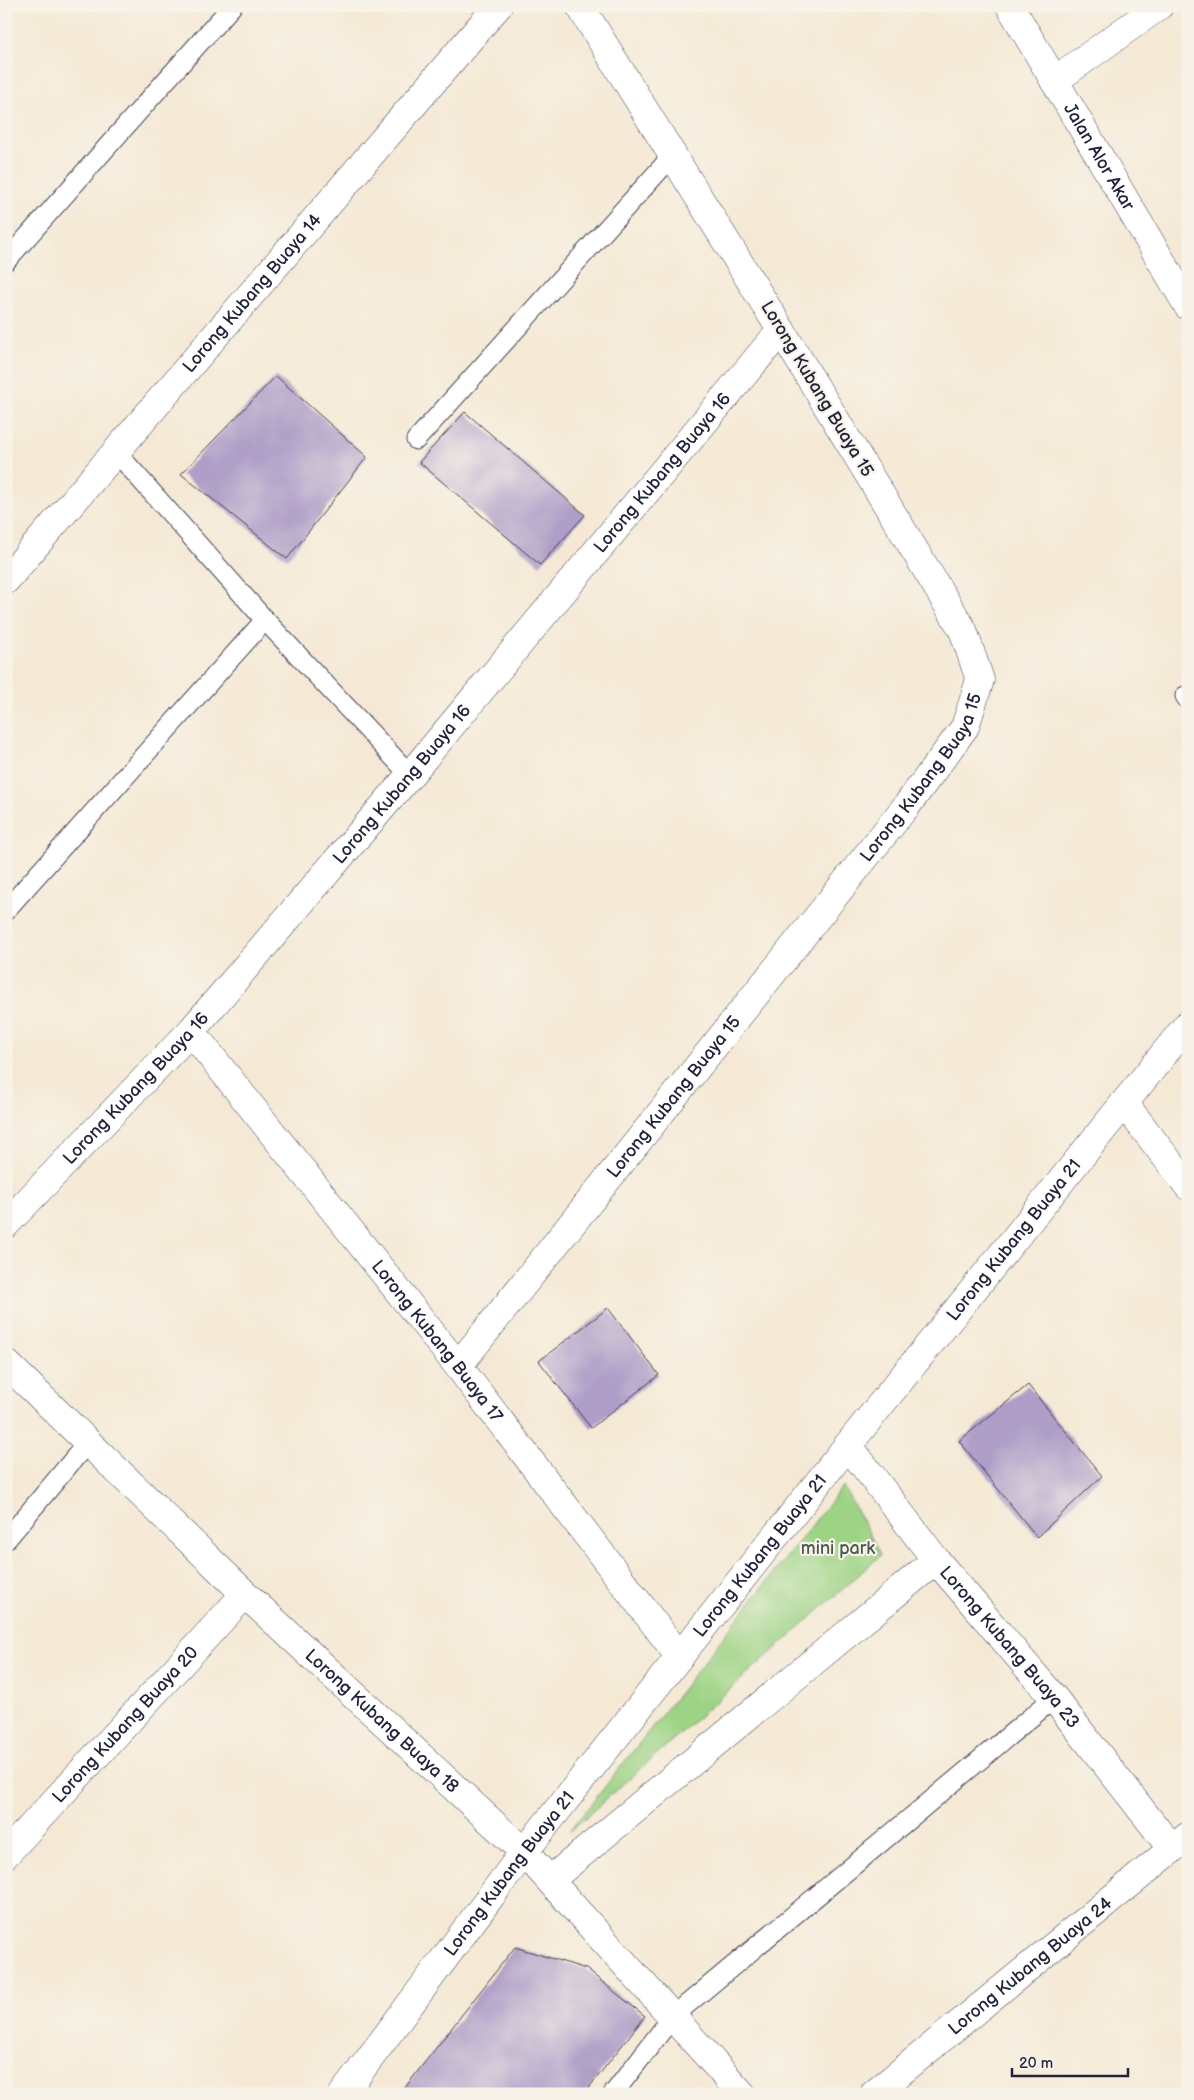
<svg xmlns="http://www.w3.org/2000/svg" width="1194" height="2100" font-family="'Balsamiq Sans',sans-serif">
<style>
.green{fill:#9dd384;stroke:#607a60}
.building{fill:#af9ec7}
.lines{fill:none;stroke-linecap:round;stroke-linejoin:round}
.lane-casing{stroke:#424052;stroke-width:21}
.street-casing{stroke:#424052;stroke-width:29}
.secondary-casing{stroke:#424052;stroke-width:29}
.lane{stroke:#fff;stroke-width:19}
.street{stroke:#fff;stroke-width:28}
.secondary{stroke:#fff;stroke-width:28}
.labels{text-anchor:middle;dominant-baseline:central;stroke-width:4.5;stroke-linejoin:round;paint-order:stroke}
.street-label{font-size:18px;fill:#22223b;stroke:#f7f3e8}
.park-label{font-size:18px;fill:#475751;stroke:#f7f3e8}
</style>
<rect width="100%" height="100%" fill="#f7f3e8"/>
<filter id="ink" filterUnits="userSpaceOnUse"><feTurbulence type="fractalNoise" baseFrequency=".02" numOctaves="2"/><feDisplacementMap in="SourceGraphic" scale="10" xChannelSelector="R" yChannelSelector="G"/><feConvolveMatrix kernelMatrix="1 2 1 2 8 2 1 2 1" color-interpolation-filters="sRGB"/></filter>
<filter id="wash" filterUnits="userSpaceOnUse"><feTurbulence type="fractalNoise" baseFrequency=".0096" numOctaves="4" result="noise"/><feDisplacementMap in="SourceGraphic" scale="20" xChannelSelector="R" yChannelSelector="G"/><feGaussianBlur stdDeviation="1.12" result="paint"/><feColorMatrix in="noise" values="0 0 0 0 0 0 0 0 0 0 0 0 0 0 0 0 0 1.4 0 .05"/><feComposite in="paint" operator="in"/></filter>
<g filter="url(#wash)">
<rect width="100%" height="100%" fill="#f5e9d5"/>
<!-- green -->
<path class="green" d="M 843,1486 L 881,1555 L 569,1832 Z"/>
<g id="blocks">
<!-- building -->
<path class="building" d="M 276,376 L 367,457 L 287,559 L 181,474 Z
M 465,412 L 585,515 L 540,565 L 419,462 Z
M 608,1308 L 659,1375 L 591,1428 L 539,1361 Z
M 1028,1385 L 1102,1476 L 1037,1537 L 959,1441 Z
M 515,1947 L 586,1969 L 645,2016 L 584,2094 L 400,2094 Z"/>
</g>
</g>
<g filter="url(#ink)">
<use href="#blocks" fill-opacity="0" stroke="#424052" stroke-width="1"/>
<g class="lines">
<!-- lane casing -->
<g class="lane-casing">
<path id="lane" d="M 6,261 L 232,6
M 416,440 L 673,155
M 117,453 L 265,620 L 410,775
M 1185,696 L 1188,700
M 6,910 L 265,620
M 6,1540 L 88,1442
M 613,2094 L 673,2016 L 1054,1698"/>
</g>
<!-- street casing -->
<g class="street-casing">
<g id="street">
<path d="M 1054,81 L 1159,6"/>
<path id="s1" d="M 6,580 L 498,6"/>
<path id="s2" d="M 191,1031 L 458,1366 L 679,1656"/>
<path d="M 1124,1103 L 1188,1186"/>
<path id="s3" d="M 6,1224 L 191,1031 L 410,775 L 781,330"/>
<path id="s4" d="M 6,1363 L 245,1594 L 524,1852 L 742,2094"/>
<path id="s5" d="M 458,1366 L 908,804 L 965,727 L 980,680 L 963,630 L 781,330 L 580,6"/>
<path id="s6" d="M 848,1445 L 936,1560 L 1054,1698 L 1172,1849"/>
<path id="s7" d="M 6,1854 L 245,1594"/>
<path d="M 550,1880 L 936,1560"/>
<path id="s8" d="M 343,2094 L 524,1852 L 848,1445 L 1188,1024"/>
<path id="s9" d="M 874,2094 L 1188,1836"/>
</g>
</g>
<!-- secondary casing -->
<g class="secondary-casing">
<g id="secondary">
<path id="s10" d="M 1010,6 L 1188,306"/>
</g>
</g>
<!-- lane -->
<use href="#lane" class="lane"/>
<!-- street -->
<use href="#street" class="street"/>
<!-- secondary -->
<use href="#secondary" class="secondary"/>
</g>
</g>
<g class="labels">
<!-- street labels -->
<g class="street-label">
<text stroke="none"><textPath href="#s10" startOffset="175">Jalan Alor Akar</textPath></text>
<text stroke="none"><textPath href="#s1" startOffset="378">Lorong Kubang Buaya 14</textPath></text>
<text transform="translate(817 389) rotate(59)">Lorong Kubang Buaya 15</text>
<text stroke="none"><textPath href="#s3" startOffset="998">Lorong Kubang Buaya 16</textPath></text>
<text stroke="none"><textPath href="#s5" startOffset="750">Lorong Kubang Buaya 15</textPath></text>
<text stroke="none"><textPath href="#s3" startOffset="592">Lorong Kubang Buaya 16</textPath></text>
<text stroke="none"><textPath href="#s3" startOffset="188">Lorong Kubang Buaya 16</textPath></text>
<text stroke="none"><textPath href="#s5" startOffset="345">Lorong Kubang Buaya 15</textPath></text>
<text stroke="none"><textPath href="#s8" startOffset="1086">Lorong Kubang Buaya 21</textPath></text>
<text stroke="none"><textPath href="#s2" startOffset="396">Lorong Kubang Buaya 17</textPath></text>
<text stroke="none"><textPath href="#s8" startOffset="681">Lorong Kubang Buaya 21</textPath></text>
<text stroke="none"><textPath href="#s6" startOffset="259">Lorong Kubang Buaya 23</textPath></text>
<text stroke="none"><textPath href="#s4" startOffset="519">Lorong Kubang Buaya 18</textPath></text>
<text stroke="none"><textPath href="#s7" startOffset="176">Lorong Kubang Buaya 20</textPath></text>
<text stroke="none"><textPath href="#s8" startOffset="276">Lorong Kubang Buaya 21</textPath></text>
<text stroke="none"><textPath href="#s9" startOffset="202">Lorong Kubang Buaya 24</textPath></text>
</g>
<!-- park labels -->
<g class="park-label">
<text x="838" y="1548">mini park</text>
</g>
</g>
<!-- margin -->
<rect width="1194" height="2100" fill="none" stroke="#f7f3e8" stroke-width="25"/>
<!-- scale -->
<path d="M1012 2068v8h116v-8" fill="none" stroke="#22223b" stroke-width="2.5"/>
<text x="1019" y="2068" font-size="15" fill="#22223b" stroke="#f7f3e8" stroke-width="4" paint-order="stroke">20 m</text>
</svg>
